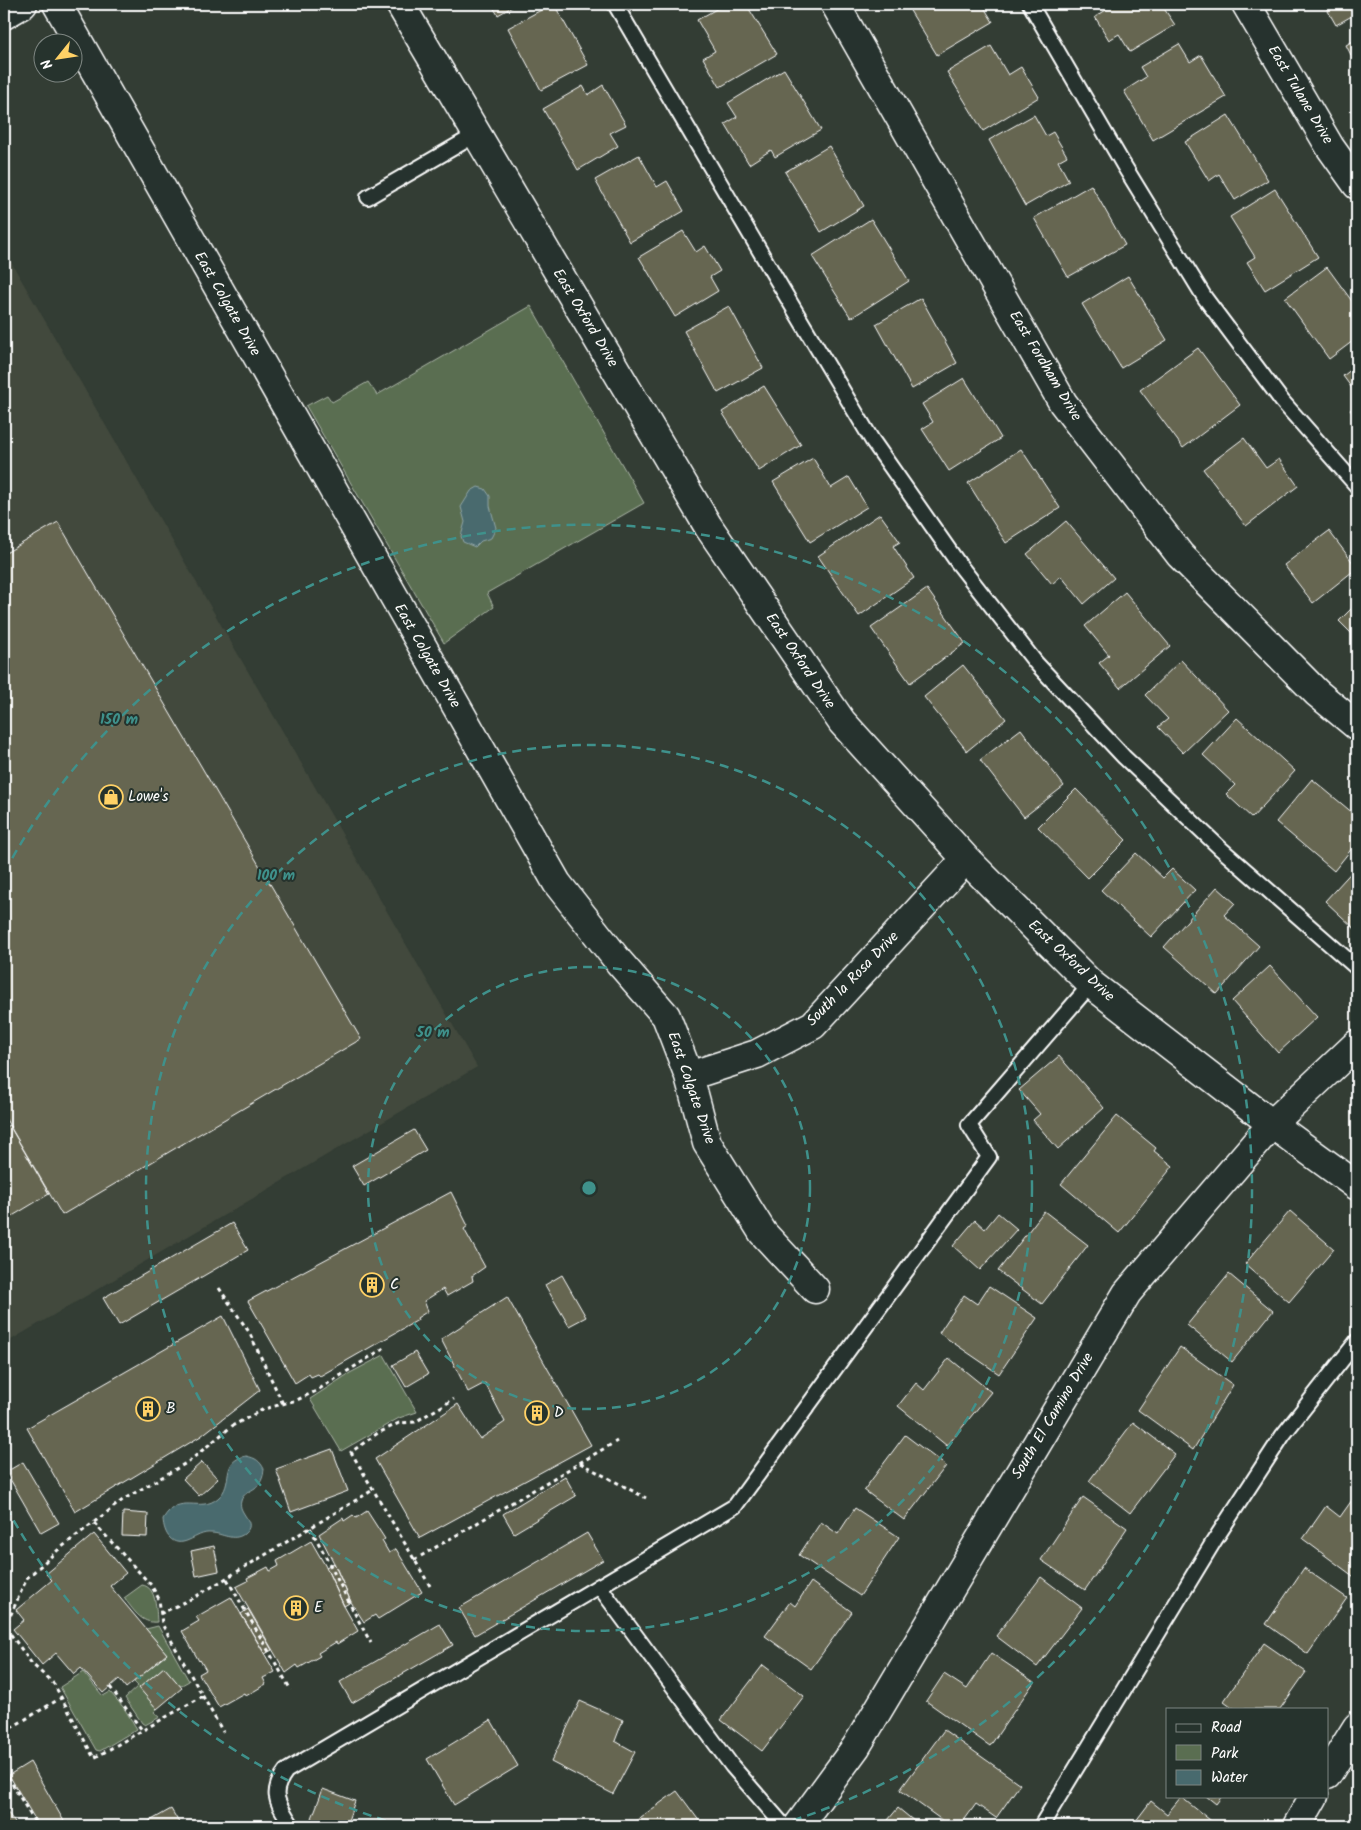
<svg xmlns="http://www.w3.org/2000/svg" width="1361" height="1830" font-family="Kalam,sans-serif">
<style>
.built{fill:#42493d}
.green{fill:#5a6e51;stroke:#acb6a8}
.water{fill:#486a6e;stroke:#91a6a8}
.building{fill:#666651;stroke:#fff}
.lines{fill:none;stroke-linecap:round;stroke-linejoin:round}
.lane-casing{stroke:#fff;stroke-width:18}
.street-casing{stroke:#fff;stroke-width:31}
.path{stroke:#fff;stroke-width:3;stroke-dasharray:4 4;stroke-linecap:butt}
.lane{stroke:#26332d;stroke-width:14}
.street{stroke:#26332d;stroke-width:28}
.ring{fill:none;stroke:#3f918b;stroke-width:2.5;stroke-dasharray:9 6}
.labels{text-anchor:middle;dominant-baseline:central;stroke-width:4;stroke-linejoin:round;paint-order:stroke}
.street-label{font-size:15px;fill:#fff;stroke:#26332d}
.poi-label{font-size:15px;fill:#fff;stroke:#26332d;text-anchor:start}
.centre{fill:#3f918b;stroke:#26332d;stroke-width:2.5}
.ring-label{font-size:15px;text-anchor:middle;font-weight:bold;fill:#3f918b;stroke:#26332d;stroke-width:4;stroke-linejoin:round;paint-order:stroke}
</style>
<rect width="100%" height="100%" fill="#333d34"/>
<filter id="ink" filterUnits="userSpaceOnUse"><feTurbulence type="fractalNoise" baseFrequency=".02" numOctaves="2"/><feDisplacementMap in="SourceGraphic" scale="10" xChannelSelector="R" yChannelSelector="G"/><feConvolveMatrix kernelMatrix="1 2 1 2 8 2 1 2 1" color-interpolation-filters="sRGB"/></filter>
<g filter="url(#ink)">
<!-- built -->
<path class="built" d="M 4,250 L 477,1067 L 4,1344 Z"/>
<!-- green -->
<path class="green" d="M 531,306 L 644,503 L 487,593 L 494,607 L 444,643 L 306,406 L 327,395 L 332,402 L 368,382 L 377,395 Z
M 384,1355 L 417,1412 L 399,1418 L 341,1451 L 310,1399 L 350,1373 Z
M 142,1585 C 157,1587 156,1610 157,1622 C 141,1624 133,1609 124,1598 Z
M 158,1626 L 189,1681 L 180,1686 L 164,1667 L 140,1687 L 157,1709 L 154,1712 L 160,1717 L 145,1725 L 142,1723 L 125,1698 L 138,1686 L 134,1682 L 167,1654 L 146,1629 Z
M 83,1672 L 103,1696 L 110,1692 L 124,1708 L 137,1729 L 100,1751 L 96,1750 L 60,1687 Z"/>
<!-- water -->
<path class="water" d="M 478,487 L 485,489 L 490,496 L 490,506 L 496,528 L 491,538 L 481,541 L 475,547 L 463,542 L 461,536 L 465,522 L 461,507 L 471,491 Z
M 246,1456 C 256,1458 260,1461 264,1469 C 262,1494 245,1487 241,1501 C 237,1514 259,1522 244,1534 C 233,1542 222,1533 211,1533 C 203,1532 196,1537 189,1540 C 172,1548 164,1534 163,1519 C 179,1491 200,1514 218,1498 C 235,1484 219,1461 246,1456 Z"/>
<!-- building -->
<path class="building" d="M 491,4 L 517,4 L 498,15 Z
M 552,4 L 554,4 L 588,65 L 541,90 L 508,28 Z
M 725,4 L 746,4 L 777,54 L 720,87 L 703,58 L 715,51 L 697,20 Z
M 906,4 L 982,4 L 993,22 L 937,55 Z
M 1102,4 L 1161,4 L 1175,25 L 1130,52 L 1119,34 L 1109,40 L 1095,17 L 1106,10 Z
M 1324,4 L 1357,4 L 1357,13 L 1336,25 Z
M 1357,39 L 1357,67 L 1346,45 Z
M 1179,44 L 1190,62 L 1201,55 L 1226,97 L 1153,140 L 1124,91 L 1146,77 L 1140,67 Z
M 991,46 L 1008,75 L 1021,67 L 1039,97 L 983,131 L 947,72 Z
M 784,69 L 821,130 L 775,157 L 771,150 L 749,164 L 725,124 L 737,117 L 728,103 Z
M 603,85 L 626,125 L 610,133 L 618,146 L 578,170 L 543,109 L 583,86 L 588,95 Z
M 1034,115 L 1046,136 L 1053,132 L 1067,156 L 1058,161 L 1069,181 L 1025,206 L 989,140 Z
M 1228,115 L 1268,180 L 1235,200 L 1219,174 L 1209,181 L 1185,142 Z
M 829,146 L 864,206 L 821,232 L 785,172 Z
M 639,155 L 657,187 L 667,181 L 684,211 L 630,242 L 595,180 Z
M 1091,185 L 1125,245 L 1068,277 L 1034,218 Z
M 1275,189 L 1318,257 L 1265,290 L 1247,262 L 1255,257 L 1230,217 Z
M 871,219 L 909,281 L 851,318 L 812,256 Z
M 683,231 L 696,252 L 705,246 L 720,271 L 710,277 L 718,291 L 675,317 L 639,257 Z
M 1327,267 L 1357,308 L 1357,338 L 1329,359 L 1285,298 Z
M 1128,276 L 1167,340 L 1121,368 L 1082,304 Z
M 921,298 L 957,363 L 912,389 L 876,324 Z
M 729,306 L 763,368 L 718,393 L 684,331 Z
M 1198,348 L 1240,405 L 1183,448 L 1140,390 Z
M 1357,365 L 1357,395 L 1343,376 Z
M 964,378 L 1001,438 L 949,471 L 922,429 L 933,422 L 922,404 Z
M 764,386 L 801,445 L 759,471 L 722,412 Z
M 1357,404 L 1357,419 L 1350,410 Z
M 1244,438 L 1266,468 L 1279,459 L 1298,486 L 1246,526 L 1203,469 Z
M 1021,449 L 1060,508 L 1006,543 L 968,483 Z
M 813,458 L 831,488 L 849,477 L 867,507 L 810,542 L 773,482 Z
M 880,514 L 900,542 L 893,546 L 914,578 L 859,616 L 818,556 Z
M 1066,521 L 1114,578 L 1084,604 L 1061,576 L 1052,584 L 1027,554 Z
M 58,522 L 361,1039 L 62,1215 L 4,1116 L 4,554 Z
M 1329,531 L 1357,568 L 1313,603 L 1284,565 Z
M 927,589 L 965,643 L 910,683 L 871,628 Z
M 1125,592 L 1170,646 L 1120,688 L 1099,663 L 1109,655 L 1085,626 Z
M 1357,603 L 1357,639 L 1339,621 Z
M 1181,660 L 1228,710 L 1183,753 L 1158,727 L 1168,719 L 1145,695 Z
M 963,665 L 1006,719 L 967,751 L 924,697 Z
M 1237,718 L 1295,771 L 1252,818 L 1226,794 L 1235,785 L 1203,755 Z
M 1021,729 L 1064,786 L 1024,817 L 980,760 Z
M 1312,779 L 1354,814 L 1351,818 L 1357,824 L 1357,842 L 1334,871 L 1276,822 Z
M 1076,789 L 1126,840 L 1088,878 L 1038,827 Z
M 1136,853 L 1163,878 L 1172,869 L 1195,890 L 1151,937 L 1101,890 Z
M 1357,866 L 1357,927 L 1355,929 L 1325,901 Z
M 1217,887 L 1235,903 L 1224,915 L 1259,946 L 1217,994 L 1164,947 Z
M 1270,966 L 1317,1017 L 1278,1053 L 1232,1001 Z
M 1059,1056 L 1104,1108 L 1058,1149 L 1033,1120 L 1040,1114 L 1019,1090 Z
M 1117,1116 L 1156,1148 L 1154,1151 L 1173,1166 L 1119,1233 L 1061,1184 Z
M 9,1125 L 49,1194 L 4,1221 L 4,1128 Z
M 414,1130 L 426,1150 L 364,1186 L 352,1166 Z
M 451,1192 L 468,1226 L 464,1229 L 485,1267 L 472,1276 L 473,1281 L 447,1296 L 443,1289 L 424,1301 L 428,1311 L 417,1318 L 418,1320 L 320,1376 L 318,1374 L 311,1377 L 309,1374 L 295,1383 L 248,1301 Z
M 1044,1211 L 1088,1245 L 1042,1304 L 998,1271 Z
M 1290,1211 L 1334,1249 L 1289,1302 L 1245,1264 Z
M 998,1213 L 1017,1229 L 980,1270 L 953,1246 L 975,1220 L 985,1229 Z
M 232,1223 L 248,1250 L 119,1325 L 103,1298 Z
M 1229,1274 L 1273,1311 L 1232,1362 L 1187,1325 Z
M 562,1275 L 586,1317 L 569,1326 L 545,1285 Z
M 989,1286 L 1037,1318 L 999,1374 L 939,1333 L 964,1295 L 977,1304 Z
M 507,1297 L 591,1445 L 420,1538 L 375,1459 L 458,1404 L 480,1439 L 505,1422 L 485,1383 L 468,1392 L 441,1339 Z
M 223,1316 L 260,1390 L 201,1436 L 75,1512 L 27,1428 Z
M 1180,1347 L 1233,1385 L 1193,1450 L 1138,1410 Z
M 415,1352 L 428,1374 L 406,1387 L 393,1365 Z
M 949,1358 L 991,1392 L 947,1446 L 898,1406 L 916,1383 L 924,1390 Z
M 1133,1422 L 1175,1454 L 1130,1513 L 1089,1481 Z
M 905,1435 L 946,1466 L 904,1520 L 864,1490 Z
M 332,1449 L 348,1491 L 291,1512 L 276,1469 Z
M 23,1462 L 59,1523 L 41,1533 L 6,1472 Z
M 202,1462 L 218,1479 L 199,1496 L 183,1479 Z
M 565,1476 L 576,1496 L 514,1533 L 503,1514 Z
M 1357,1493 L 1357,1579 L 1303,1539 L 1326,1506 L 1340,1517 Z
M 1083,1497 L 1127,1528 L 1085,1590 L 1041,1560 Z
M 855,1508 L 899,1537 L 860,1596 L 799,1555 L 821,1522 L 838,1534 Z
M 367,1511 L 385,1539 L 382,1541 L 389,1553 L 396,1549 L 422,1592 L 378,1619 L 375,1615 L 364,1622 L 351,1602 L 334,1563 L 319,1534 L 343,1518 L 344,1521 L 353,1515 L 356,1518 Z
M 123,1512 L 148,1514 L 147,1537 L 122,1536 Z
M 587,1533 L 603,1560 L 475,1635 L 459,1608 Z
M 94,1534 L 126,1573 L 110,1586 L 167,1654 L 126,1688 L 119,1679 L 103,1693 L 81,1668 L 74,1674 L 56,1653 L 42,1665 L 13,1629 L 24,1620 L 16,1610 L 52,1580 L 46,1574 Z
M 311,1541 L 326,1567 L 344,1606 L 358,1631 L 337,1644 L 336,1642 L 318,1653 L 320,1656 L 299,1668 L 297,1665 L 286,1673 L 236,1587 L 248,1581 L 247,1578 L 268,1567 L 270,1571 L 279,1566 L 277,1561 Z
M 214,1546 L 219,1571 L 196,1576 L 191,1551 Z
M 334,1563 L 351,1602 L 344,1606 L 326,1567 Z
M 1304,1568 L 1347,1598 L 1308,1654 L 1266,1624 Z
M 1041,1577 L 1082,1608 L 1037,1667 L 996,1636 Z
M 811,1582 L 852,1612 L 811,1669 L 765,1636 L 790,1602 L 795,1606 Z
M 231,1597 L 275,1672 L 263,1678 L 266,1684 L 246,1696 L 244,1693 L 219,1707 L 199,1674 L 206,1670 L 200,1660 L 199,1661 L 182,1631 L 199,1621 L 196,1617 Z
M 248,1609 L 272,1650 L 265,1654 L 241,1614 Z
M 440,1624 L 453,1645 L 352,1703 L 340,1682 Z
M 1264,1643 L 1306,1672 L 1280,1709 L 1235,1709 L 1224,1701 Z
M 991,1653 L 1034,1682 L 990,1746 L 926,1701 L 944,1674 L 967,1689 Z
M 763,1665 L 804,1696 L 762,1751 L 721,1720 Z
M 164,1667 L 182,1688 L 157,1709 L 139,1688 Z
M 580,1701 L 623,1720 L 615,1741 L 635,1752 L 613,1794 L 551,1762 Z
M 491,1720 L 518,1766 L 454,1805 L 427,1759 Z
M 944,1730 L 1020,1784 L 996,1818 L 976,1804 L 960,1826 L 950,1826 L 900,1790 Z
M 30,1762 L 65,1823 L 59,1826 L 39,1826 L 9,1775 Z
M 323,1789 L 355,1801 L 346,1826 L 309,1826 Z
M 677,1791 L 703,1826 L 631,1826 L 630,1825 Z
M 1206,1796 L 1222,1796 L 1216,1804 Z
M 1181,1797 L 1215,1824 L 1213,1826 L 1132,1826 L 1151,1801 L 1167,1814 Z
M 4,1807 L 17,1826 L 4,1826 Z
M 898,1808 L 920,1826 L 883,1826 Z
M 171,1809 L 181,1826 L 141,1826 Z"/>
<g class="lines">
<!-- lane casing -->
<g class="lane-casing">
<path id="lane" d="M 615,4 L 791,304 L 872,440 L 958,563 L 1036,663 L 1124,757 L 1220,848 L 1357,968
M 1030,4 L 1123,164 L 1205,298 L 1282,401 L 1357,486
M 368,197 L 477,134
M 599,1586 L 732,1766 L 784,1826
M 292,1826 C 279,1804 268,1795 286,1771 L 735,1506 L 989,1157 L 969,1125 L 1091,984
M 1041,1826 L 1214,1541 L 1283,1435 L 1357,1341"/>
</g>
<!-- street casing -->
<g class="street-casing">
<path id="street" d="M 57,4 L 557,883 L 619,962 L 666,1016 L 689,1076 L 707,1143 L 763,1233 L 815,1289
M 400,4 L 708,526 L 842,722 L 966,859 L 1091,984 L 1272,1124 L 1357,1186
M 835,4 L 1063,403 L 1180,555 L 1317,693 L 1357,726
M 1246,4 L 1330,147 L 1357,185
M 4,15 L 23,4
M 689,1076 L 757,1054 L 813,1025 L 966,859
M 1327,1775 L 1357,1727
M 798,1826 L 856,1747 L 1127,1293 L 1272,1124 L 1357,1044
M 1297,1826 L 1314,1796"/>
</g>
<!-- path -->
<path class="path" d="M 219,1288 L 249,1332 L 283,1404
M 580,1463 L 646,1498
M 94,1523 L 151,1585 L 159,1599 L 162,1624 L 223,1732
M 310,1528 C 332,1566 349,1605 371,1643
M 414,1560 L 617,1441
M 227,1579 L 291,1690
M 430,1586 L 351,1452 L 378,1433 L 399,1423 L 415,1422 L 454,1399
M 4,1599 L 12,1613
M 160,1614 L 195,1597 L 373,1490
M 110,1687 L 142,1730
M 203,1696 L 94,1758 L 54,1684 L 32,1664 L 9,1632 L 8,1621 L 27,1578 L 58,1550 L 124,1499 L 188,1462 L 232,1426 L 264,1409 L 297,1400 L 316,1391 L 384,1348
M 4,1732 L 61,1698
M 4,1770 L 37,1826"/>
<!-- lane -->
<use href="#lane" class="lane"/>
<!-- street -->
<use href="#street" class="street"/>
</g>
</g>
<!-- distance rings -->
<g class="ring">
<circle cx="589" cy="1188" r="221"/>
<circle cx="589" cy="1188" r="443"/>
<path d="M400 1825A664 664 0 0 1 5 1505M5 871A664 664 0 1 1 778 1825"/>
</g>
<!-- icons -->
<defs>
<g id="shop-ring" transform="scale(1.25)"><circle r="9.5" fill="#26332d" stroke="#ffd166" stroke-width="1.5"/><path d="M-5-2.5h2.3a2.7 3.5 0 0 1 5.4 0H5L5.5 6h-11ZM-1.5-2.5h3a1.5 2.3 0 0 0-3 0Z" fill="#ffd166"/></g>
<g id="building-ring" transform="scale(1.25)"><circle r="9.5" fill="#26332d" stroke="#ffd166" stroke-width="1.5"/><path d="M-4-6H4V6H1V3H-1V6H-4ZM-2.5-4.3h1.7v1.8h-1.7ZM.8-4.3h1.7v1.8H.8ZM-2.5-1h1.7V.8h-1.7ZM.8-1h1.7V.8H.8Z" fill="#ffd166"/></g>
</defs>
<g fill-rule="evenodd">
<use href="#shop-ring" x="111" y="797"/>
<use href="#building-ring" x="372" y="1285"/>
<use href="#building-ring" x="148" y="1409"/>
<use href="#building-ring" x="537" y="1413"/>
<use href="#building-ring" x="296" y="1608"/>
</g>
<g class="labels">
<!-- street labels -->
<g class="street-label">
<text transform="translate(1300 95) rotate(59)">East Tulane Drive</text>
<text transform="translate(227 304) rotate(60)">East Colgate Drive</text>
<text transform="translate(585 318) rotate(59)">East Oxford Drive</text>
<text transform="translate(1045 366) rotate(59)">East Fordham Drive</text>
<text transform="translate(427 656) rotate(60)">East Colgate Drive</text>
<text transform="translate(800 661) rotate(56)">East Oxford Drive</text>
<text transform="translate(1071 961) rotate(43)">East Oxford Drive</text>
<text transform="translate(853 979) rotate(-46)">South la Rosa Drive</text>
<text transform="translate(691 1088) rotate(71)">East Colgate Drive</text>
<text transform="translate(1053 1416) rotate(-59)">South El Camino Drive</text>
</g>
<!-- poi labels -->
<g class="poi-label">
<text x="128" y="797">Lowe's</text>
<text x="390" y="1285">C</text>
<text x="166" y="1409">B</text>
<text x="554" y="1413">D</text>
<text x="314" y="1608">E</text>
</g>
</g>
<circle cx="589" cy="1188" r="8" class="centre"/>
<g class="ring-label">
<text x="119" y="724">150 m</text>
<text x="276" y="880">100 m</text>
<text x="433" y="1037">50 m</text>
</g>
<!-- margin -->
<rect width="1361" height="1830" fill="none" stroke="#26332d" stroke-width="20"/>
<rect x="10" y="10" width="1341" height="1810" fill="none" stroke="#fff" stroke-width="2" filter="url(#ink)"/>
<!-- legend -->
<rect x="1166" y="1708" width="162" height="90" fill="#26332d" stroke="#7d8581"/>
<rect x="1176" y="1724" width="25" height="8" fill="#26332d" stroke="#7d8581"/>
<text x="1211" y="1732" font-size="15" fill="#ffffff">Road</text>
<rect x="1176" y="1745" width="25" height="15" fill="#5a6e51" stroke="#7d8581"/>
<text x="1211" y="1758" font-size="15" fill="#ffffff">Park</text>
<rect x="1176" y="1770" width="25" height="15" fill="#486a6e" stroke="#7d8581"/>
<text x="1211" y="1782" font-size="15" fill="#ffffff">Water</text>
<!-- north arrow -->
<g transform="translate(58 58) rotate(240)"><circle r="24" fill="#26332d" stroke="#7d8581"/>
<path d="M0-4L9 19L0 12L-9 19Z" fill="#ffd166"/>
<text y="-8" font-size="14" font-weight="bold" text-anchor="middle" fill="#ffffff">N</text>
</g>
</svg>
